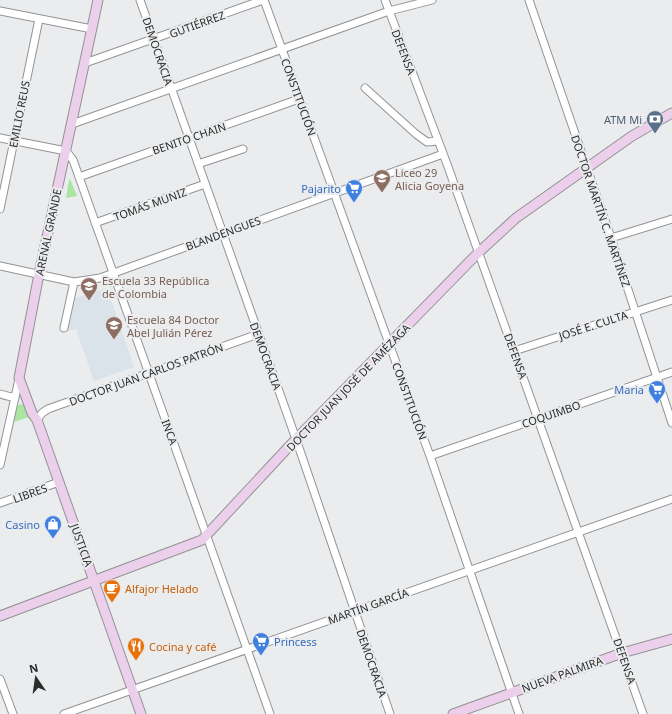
<svg xmlns="http://www.w3.org/2000/svg" width="672" height="714" font-family="'Noto Sans',sans-serif">
<style>
.built{fill:#dbe3ea}
.park{fill:#aae6a2}
.lines{fill:none;stroke-linecap:round;stroke-linejoin:round}
.street-casing{stroke:#929395;stroke-width:9}
.secondary-casing{stroke:#929395;stroke-width:11}
.street{stroke:#fff;stroke-width:7}
.secondary{stroke:#eccfeb;stroke-width:9}
.labels{text-anchor:middle;dominant-baseline:central;stroke-width:4;stroke-linejoin:round;paint-order:stroke}
.street-label{font-size:11px;fill:#2b2c2c;stroke:#ebecee}
.service-label{font-size:11px;fill:#4e5e75;stroke:#ebecee;text-anchor:end}
.education-label{font-size:11px;fill:#785e54;stroke:#ebecee;text-anchor:start}
.shop-label{font-size:11px;fill:#366cbe;stroke:#ebecee;text-anchor:end}
.food-label{font-size:11px;fill:#c56008;stroke:#ebecee;text-anchor:start}
</style>
<rect width="100%" height="100%" fill="#ebecee"/>
<!-- built -->
<path class="built" d="M 107,288 L 134,367 L 94,381 L 76,329 L 63,332 L 69,329 L 75,298 Z"/>
<!-- park -->
<path class="park" d="M 70,179 L 77,196 L 66,198 L 69,180 Z
M 20,404 L 26,406 L 29,417 L 14,422 L 17,406 Z"/>
<g class="lines">
<!-- street casing -->
<g class="street-casing">
<path id="street" d="M 140,0 L 296,439 L 390,714
M 264,0 L 430,456 L 519,714
M 385,0 L 447,164 L 643,714
M 529,0 L 611,238 L 672,423
M 0,11 L 92,29
M 85,63 L 263,0
M 365,88 L 416,134 L 427,142 L 438,141
M 72,124 L 389,11 L 432,0
M 0,138 L 66,151 L 73,160 L 270,714
M 198,164 L 243,149
M 79,177 L 299,99
M 0,209 L 39,19
M 95,223 L 205,184
M 611,238 L 672,219
M 0,266 L 74,282 L 100,278 L 443,154
M 64,328 L 74,282
M 514,351 L 672,300
M 0,394 L 15,398
M 37,420 L 42,413 L 48,409 L 258,334
M 430,456 L 672,372
M 0,465 L 19,379
M 0,503 L 59,482
M 0,679 L 13,714
M 64,714 L 672,499"/>
</g>
<!-- secondary casing -->
<g class="secondary-casing">
<path id="secondary" d="M 98,0 L 39,274 L 19,378 L 32,413 L 37,420 L 141,714
M 0,616 L 202,540 L 296,439 L 478,253 L 516,218 L 632,136 L 672,113
M 453,714 L 622,653 L 672,639"/>
</g>
<!-- street -->
<use href="#street" class="street"/>
<!-- secondary -->
<use href="#secondary" class="secondary"/>
</g>
<!-- icons -->
<defs>
<g id="bank-pin" transform="scale(0.9)"><path d="M0 17L-7.5 6A9.5 9.5 0 1 1 7.5 6Z" fill="#5c6f8a" stroke="#ebecee"/><path d="M-6-4H6V4H-6ZM0-2.3a2.3 2.3 0 1 0 0 4.6a2.3 2.3 0 1 0 0-4.6Z" fill="#fff"/></g>
<g id="school-pin" transform="scale(0.9)"><path d="M0 17L-7.5 6A9.5 9.5 0 1 1 7.5 6Z" fill="#8d6e63" stroke="#ebecee"/><path d="M0-5L7-2L0 1L-7-2ZM-4 1L0 2.5L4 1V4Q0 6-4 4Z" fill="#fff"/></g>
<g id="supermarket-pin" transform="scale(0.9)"><path d="M0 17L-7.5 6A9.5 9.5 0 1 1 7.5 6Z" fill="#3f7fe0" stroke="#ebecee"/><path d="M-6-5.5h2.5l.6 2H6L4.5 2H-2.5L-4.4-4H-6ZM-1.5 3.2a1.3 1.3 0 1 0 .1 0ZM3 3.2a1.3 1.3 0 1 0 .1 0Z" fill="#fff"/></g>
<g id="shop-pin" transform="scale(0.9)"><path d="M0 17L-7.5 6A9.5 9.5 0 1 1 7.5 6Z" fill="#3f7fe0" stroke="#ebecee"/><path d="M-5-2.5h2.3a2.7 3.5 0 0 1 5.4 0H5L5.5 6h-11ZM-1.5-2.5h3a1.5 2.3 0 0 0-3 0Z" fill="#fff"/></g>
<g id="cafe-pin" transform="scale(0.9)"><path d="M0 17L-7.5 6A9.5 9.5 0 1 1 7.5 6Z" fill="#e8710a" stroke="#ebecee"/><path d="M-5.5-4.5H6V0H3Q3 3.5 0 3.5H-2.5Q-5.5 3.5-5.5 0ZM3-3.2v2h1.7v-2ZM-6 4.5H4V6H-6Z" fill="#fff"/></g>
<g id="restaurant-pin" transform="scale(0.9)"><path d="M0 17L-7.5 6A9.5 9.5 0 1 1 7.5 6Z" fill="#e8710a" stroke="#ebecee"/><path d="M-5-6h1v4h1v-4h1v4h1v-4h1v5L-1.5 .5V6h-2V.5L-5-1ZM5-6V6H3V1.5H1.5Q1.5-4 5-6Z" fill="#fff"/></g>
</defs>
<g fill-rule="evenodd">
<use href="#bank-pin" x="655" y="119"/>
<use href="#school-pin" x="382" y="178"/>
<use href="#supermarket-pin" x="354" y="188"/>
<use href="#school-pin" x="89" y="286"/>
<use href="#school-pin" x="114" y="325"/>
<use href="#supermarket-pin" x="657" y="389"/>
<use href="#shop-pin" x="53" y="524"/>
<use href="#cafe-pin" x="112" y="588"/>
<use href="#supermarket-pin" x="261" y="641"/>
<use href="#restaurant-pin" x="136" y="646"/>
</g>
<g class="labels">
<!-- street labels -->
<g class="street-label">
<text transform="translate(197 24) rotate(-20)">GUTIÉRREZ</text>
<text transform="translate(158 51) rotate(71)">DEMOCRACIA</text>
<text transform="translate(404 52) rotate(69)">DEFENSA</text>
<text transform="translate(299 97) rotate(70)">CONSTITUCIÓN</text>
<text transform="translate(19 114) rotate(-79)">EMILIO REUS</text>
<text transform="translate(189 138) rotate(-19)">BENITO CHAIN</text>
<text transform="translate(150 204) rotate(-20)">TOMÁS MUNIZ</text>
<text transform="translate(601 211) rotate(71)">DOCTOR MARTÍN C. MARTÍNEZ</text>
<text transform="translate(48 232) rotate(-78)">ARENAL GRANDE</text>
<text transform="translate(223 233) rotate(-20)">BLANDENGUES</text>
<text transform="translate(593 325) rotate(-18)">JOSÉ E. CULTA</text>
<text transform="translate(266 356) rotate(70)">DEMOCRACIA</text>
<text transform="translate(516 356) rotate(70)">DEFENSA</text>
<text transform="translate(146 374) rotate(-20)">DOCTOR JUAN CARLOS PATRÓN</text>
<text transform="translate(348 387) rotate(-46)">DOCTOR JUAN JOSÉ DE AMÉZAGA</text>
<text transform="translate(410 401) rotate(70)">CONSTITUCIÓN</text>
<text transform="translate(551 414) rotate(-19)">COQUIMBO</text>
<text transform="translate(170 432) rotate(70)">INCA</text>
<text transform="translate(30 493) rotate(-20)">LIBRES</text>
<text transform="translate(82 545) rotate(70)">JUSTICIA</text>
<text transform="translate(368 606) rotate(-20)">MARTÍN GARCÍA</text>
<text transform="translate(625 661) rotate(71)">DEFENSA</text>
<text transform="translate(372 663) rotate(71)">DEMOCRACIA</text>
<text transform="translate(562 674) rotate(-20)">NUEVA PALMIRA</text>
</g>
<!-- service labels -->
<g class="service-label">
<text x="642" y="119">ATM Mi</text>
</g>
<!-- education labels -->
<g class="education-label">
<text x="395" y="172">Liceo 29<tspan x="395" dy="13">Alicia Goyena</tspan></text>
<text x="102" y="280">Escuela 33 República<tspan x="102" dy="13">de Colombia</tspan></text>
<text x="127" y="319">Escuela 84 Doctor<tspan x="127" dy="13">Abel Julián Pérez</tspan></text>
</g>
<!-- shop labels -->
<g class="shop-label">
<text x="341" y="188">Pajarito</text>
<text x="644" y="389">Maria</text>
<text x="40" y="524">Casino</text>
<text x="274" y="641" text-anchor="start">Princess</text>
</g>
<!-- food labels -->
<g class="food-label">
<text x="125" y="588">Alfajor Helado</text>
<text x="149" y="646">Cocina y café</text>
</g>
</g>
<!-- north arrow -->
<g transform="translate(36 678) rotate(347)" stroke="#ebecee" stroke-width="3" paint-order="stroke">
<path d="M0-3L7 15L0 10L-7 15Z" fill="#2b2c2c"/>
<text y="-6" font-size="11" font-weight="bold" text-anchor="middle" fill="#2b2c2c">N</text>
</g>
</svg>
